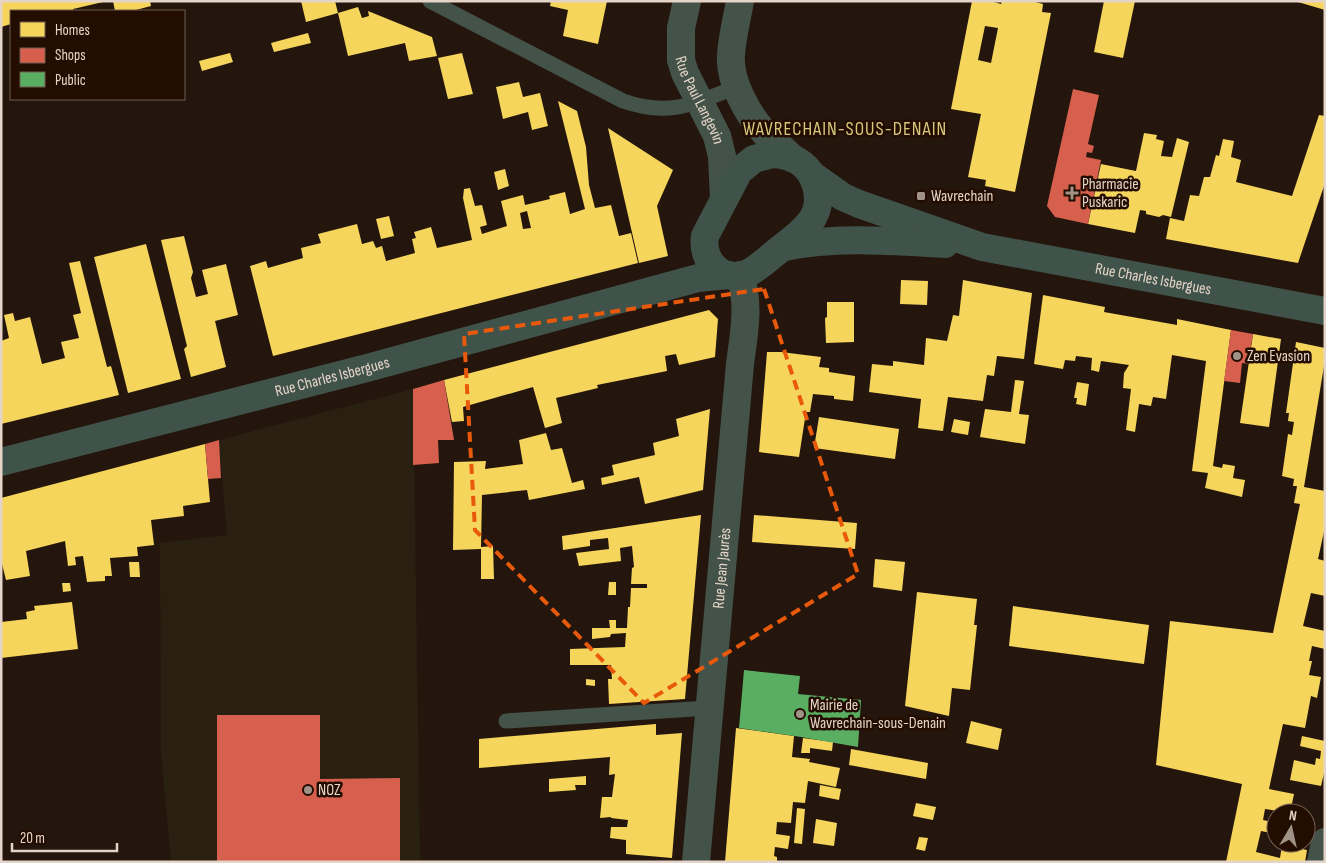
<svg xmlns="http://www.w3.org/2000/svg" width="1326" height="863" font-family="'Sofia Sans Condensed',sans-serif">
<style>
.commercial{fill:#2a2011}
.homes{fill:#f6d55c;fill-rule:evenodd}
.shops{fill:#d6604d}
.public{fill:#5aae61}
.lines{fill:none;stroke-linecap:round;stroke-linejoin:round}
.service{stroke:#44534a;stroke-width:15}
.minor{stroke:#44534a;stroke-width:28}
.secondary{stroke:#40534a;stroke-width:28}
.marked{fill:none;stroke:#e8590c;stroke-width:4;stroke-dasharray:10 6;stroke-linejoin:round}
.poi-dot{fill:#a19287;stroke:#230c00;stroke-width:2}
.labels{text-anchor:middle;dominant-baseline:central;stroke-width:5;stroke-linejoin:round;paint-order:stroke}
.street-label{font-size:16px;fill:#e5d4c8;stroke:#230c00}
.poi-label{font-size:16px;fill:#e5d4c8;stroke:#230c00;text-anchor:start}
.quarter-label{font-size:19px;letter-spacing:1px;fill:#d7c97b;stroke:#230c00}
</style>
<rect width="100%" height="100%" fill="#24160d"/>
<!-- commercial -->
<path class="commercial" d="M 413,389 L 420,862 L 171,862 L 161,752 L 160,543 L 227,535 L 219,440 Z"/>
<!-- homes -->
<path class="homes" d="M 1,1 L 103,1 L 103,2 L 73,9 L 73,11 L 11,11 L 11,24 L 1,27 Z
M 113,1 L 150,1 L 151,6 L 132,11 L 115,11 Z
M 301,1 L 335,1 L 338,13 L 358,7 L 362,18 L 369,16 L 368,11 L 432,37 L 437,56 L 409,61 L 405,43 L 348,56 L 338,13 L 306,22 Z
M 551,1 L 607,1 L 598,44 L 563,36 L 568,10 L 550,6 Z
M 972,1 L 990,1 L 1001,4 L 1002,1 L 1031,1 L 1043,4 L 1042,12 L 1051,13 L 1015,192 L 985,186 L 986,180 L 968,177 L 981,114 L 951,109 ZM 985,26 L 998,28 L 991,63 L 978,60 Z
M 1104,1 L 1135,1 L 1123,58 L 1094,52 Z
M 1298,1 L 1325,1 L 1325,10 L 1298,2 Z
M 308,33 L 311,43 L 274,52 L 271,43 Z
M 230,53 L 233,62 L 202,71 L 199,61 Z
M 462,53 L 473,94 L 448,99 L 438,58 Z
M 519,82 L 523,97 L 540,93 L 548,126 L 532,130 L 528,112 L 503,119 L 496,87 Z
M 558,101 L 577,111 L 586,147 L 589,185 L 595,208 L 611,205 L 619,236 L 631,233 L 638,263 L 273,356 L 250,266 L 266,261 L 268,268 L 303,258 L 301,248 L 321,243 L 318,234 L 357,224 L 362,244 L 373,241 L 376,248 L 382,246 L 386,261 L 415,253 L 412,239 L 416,238 L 414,232 L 431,227 L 437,248 L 472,240 L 463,198 L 464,189 L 470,188 L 475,206 L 482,205 L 487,225 L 480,227 L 482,234 L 507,226 L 501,201 L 523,195 L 525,205 L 550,199 L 549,196 L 565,192 L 570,214 L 585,209 ZM 527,211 L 531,228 L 523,229 L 520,213 Z
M 1319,115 L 1325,116 L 1325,183 L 1298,263 L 1166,239 L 1170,218 L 1184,221 L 1190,195 L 1199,196 L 1204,177 L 1210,177 L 1216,155 L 1219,156 L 1223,139 L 1234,141 L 1231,157 L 1241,160 L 1236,182 L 1292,196 Z
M 608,128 L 673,170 L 657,206 L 668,256 L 639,263 Z
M 1144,133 L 1157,135 L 1156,139 L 1164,141 L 1161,156 L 1172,157 L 1177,138 L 1189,142 L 1171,217 L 1163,215 L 1159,217 L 1146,214 L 1146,211 L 1140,210 L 1135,233 L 1088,224 L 1101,164 L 1136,171 Z
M 505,169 L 509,186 L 498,190 L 494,172 Z
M 389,216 L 394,236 L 381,239 L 376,219 Z
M 184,236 L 193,272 L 191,278 L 196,297 L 208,294 L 202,270 L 226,264 L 238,315 L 215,321 L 226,367 L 191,377 L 184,349 L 187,346 L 161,240 Z
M 146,244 L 181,379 L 128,393 L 94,257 Z
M 80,261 L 107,367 L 111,366 L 119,395 L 1,424 L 1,341 L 9,338 L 4,315 L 13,313 L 15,321 L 30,317 L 42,364 L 65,358 L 61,342 L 79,338 L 73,315 L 81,313 L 69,263 Z
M 901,280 L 928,281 L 927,305 L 900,304 Z
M 963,280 L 1032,293 L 1024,359 L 997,356 L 994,376 L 987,375 L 983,401 L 948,397 L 943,431 L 918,428 L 921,399 L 869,392 L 872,364 L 893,366 L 893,361 L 924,365 L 926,338 L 947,341 L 953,315 L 959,316 Z
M 1043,295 L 1105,307 L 1104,312 L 1177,325 L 1177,319 L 1231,330 L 1213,466 L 1222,468 L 1223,464 L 1235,466 L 1233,478 L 1245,480 L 1242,497 L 1205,488 L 1208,473 L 1192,471 L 1206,361 L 1172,355 L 1166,399 L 1153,397 L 1151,406 L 1139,404 L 1135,432 L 1126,430 L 1131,389 L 1123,388 L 1124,373 L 1129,365 L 1101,361 L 1099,372 L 1091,370 L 1092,358 L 1076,356 L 1075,361 L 1065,360 L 1063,369 L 1034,364 Z
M 827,302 L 854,302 L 854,342 L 826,343 L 825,318 L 827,317 Z
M 709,310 L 718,319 L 715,357 L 679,365 L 676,354 L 665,356 L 667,371 L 597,385 L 598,388 L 556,398 L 562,423 L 545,428 L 533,387 L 463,407 L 464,421 L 452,422 L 444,380 Z
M 1253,334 L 1281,339 L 1269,427 L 1240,423 Z
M 1296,342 L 1325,348 L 1325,360 L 1304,487 L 1325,491 L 1325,527 L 1318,559 L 1325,561 L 1325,596 L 1311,593 L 1303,626 L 1325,631 L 1325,649 L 1312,646 L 1309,661 L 1312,661 L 1309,675 L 1321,677 L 1317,698 L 1311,696 L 1305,728 L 1283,724 L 1269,789 L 1294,794 L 1290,813 L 1265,809 L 1263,820 L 1276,823 L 1276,834 L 1261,831 L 1256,852 L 1280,858 L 1282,845 L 1307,850 L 1305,862 L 1226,862 L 1242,784 L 1156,765 L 1170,621 L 1273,633 L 1300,504 L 1294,503 L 1297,486 L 1293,486 L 1294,479 L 1282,476 L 1288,434 L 1292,435 L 1294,422 L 1288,421 L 1289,413 L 1286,413 Z
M 767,352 L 781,352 L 821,357 L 819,367 L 829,368 L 829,372 L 855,376 L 853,401 L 834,399 L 834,396 L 813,394 L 810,412 L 806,412 L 799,457 L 759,452 Z
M 1015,380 L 1024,381 L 1019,414 L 1029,415 L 1025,444 L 980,437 L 985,409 L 1011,412 Z
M 1077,382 L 1089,384 L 1086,406 L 1076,404 L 1077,398 L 1074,398 Z
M 710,409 L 703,490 L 645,504 L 639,477 L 602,485 L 601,478 L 614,475 L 612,465 L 655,455 L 653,443 L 679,436 L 676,419 Z
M 819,417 L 899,429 L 895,459 L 814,448 Z
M 954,419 L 970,422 L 968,435 L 951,432 Z
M 546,433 L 551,450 L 562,448 L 572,483 L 583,480 L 585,489 L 529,500 L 527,490 L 482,495 L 481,547 L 493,546 L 494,579 L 481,579 L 481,549 L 453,550 L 454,462 L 486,461 L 485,469 L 523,464 L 519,440 Z
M 205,444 L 210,502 L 183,506 L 184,516 L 151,520 L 154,545 L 137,547 L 138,556 L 110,558 L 112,576 L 105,576 L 105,581 L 87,582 L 83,556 L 75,557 L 76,565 L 68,566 L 65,541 L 26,551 L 30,576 L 6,580 L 1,560 L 1,498 Z
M 701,515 L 685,699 L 609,704 L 608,679 L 612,679 L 611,665 L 570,665 L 570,649 L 625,647 L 626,633 L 611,634 L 610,637 L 592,639 L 592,628 L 610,628 L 609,620 L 616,620 L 616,628 L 627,628 L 628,607 L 630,607 L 631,588 L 647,588 L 647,584 L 631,584 L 632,568 L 634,567 L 632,546 L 620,548 L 621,561 L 579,566 L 576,553 L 609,549 L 608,538 L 590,540 L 590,546 L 563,550 L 562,536 Z
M 754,515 L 857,523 L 855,549 L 752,542 Z
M 875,559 L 905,562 L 902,591 L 873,587 Z
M 129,562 L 139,562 L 140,577 L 130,577 Z
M 609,582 L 616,582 L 616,595 L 608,595 Z
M 62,583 L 70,583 L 71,591 L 63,592 Z
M 917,592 L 977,599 L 974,625 L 977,625 L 970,690 L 952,688 L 949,716 L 905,706 Z
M 72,602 L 78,649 L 1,658 L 1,622 L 27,619 L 26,612 L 35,610 L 34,606 Z
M 1013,606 L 1149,625 L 1144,664 L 1009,646 Z
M 586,679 L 595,680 L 595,686 L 586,685 Z
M 971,721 L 1002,729 L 998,750 L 966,743 Z
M 656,724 L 656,735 L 682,733 L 672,858 L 626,854 L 626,840 L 610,838 L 611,827 L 627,827 L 628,820 L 611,818 L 611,817 L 600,818 L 602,797 L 612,797 L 615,774 L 609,775 L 610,757 L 479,768 L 479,739 Z
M 736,728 L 794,736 L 792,757 L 810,759 L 809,762 L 840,768 L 836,787 L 808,781 L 805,803 L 793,802 L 791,823 L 777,822 L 776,834 L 790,836 L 788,849 L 775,847 L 774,856 L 777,857 L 777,862 L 725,862 Z
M 1302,736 L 1325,741 L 1325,769 L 1321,786 L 1290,780 L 1294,760 L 1315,765 L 1316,758 L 1320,759 L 1321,751 L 1300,746 Z
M 803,738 L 833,742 L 832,751 L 810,748 L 810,753 L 801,753 Z
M 851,749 L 928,763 L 926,779 L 849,765 Z
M 586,776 L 586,785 L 575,785 L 576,790 L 549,792 L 549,779 Z
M 820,785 L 841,789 L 839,800 L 819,796 Z
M 916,803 L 936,807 L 933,820 L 913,816 Z
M 797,808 L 805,809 L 802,844 L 794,843 Z
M 816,819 L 837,823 L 834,846 L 813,843 Z
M 919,837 L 928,838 L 925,851 L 916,849 Z"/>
<!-- shops -->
<path class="shops" d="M 1073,89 L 1099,95 L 1088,144 L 1094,146 L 1092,153 L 1087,152 L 1086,157 L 1101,160 L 1088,224 L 1055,217 L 1047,206 Z
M 1231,330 L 1253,334 L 1248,364 L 1242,363 L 1240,383 L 1224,381 Z
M 444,380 L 454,440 L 438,440 L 439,463 L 413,465 L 413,389 Z
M 219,440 L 221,478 L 208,479 L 205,444 Z
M 217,715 L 320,715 L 320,779 L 400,778 L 400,862 L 217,862 Z"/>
<!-- public -->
<path class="public" d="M 744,670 L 800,676 L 798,694 L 861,700 L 858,747 L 801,737 L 739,728 Z"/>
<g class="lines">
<!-- service -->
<path class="service" d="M 430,1 L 623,101 C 669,117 694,104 736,87
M 506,721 L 709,708"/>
<!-- minor -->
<g class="minor">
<path id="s1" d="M 687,1 L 681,28 L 681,60 L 685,73 L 717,136 L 722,156 L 724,199"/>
<path d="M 740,1 C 737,19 732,37 731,55 C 729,80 747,114 764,132 C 773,141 783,149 792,158"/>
<path id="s2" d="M 696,862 L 740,364 C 744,333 750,305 740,275"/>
<path d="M 1321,862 L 1325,842"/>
</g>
<!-- secondary -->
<g class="secondary">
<path d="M 773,154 C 790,155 806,162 813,178 C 829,213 805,230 780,249 C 770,257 758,269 746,274 C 721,283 701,260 705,236 L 739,171 L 754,159 Z"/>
<path id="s3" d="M 812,175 L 843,197 L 859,204 L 982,247 L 1325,311"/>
<path d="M 784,247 C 837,236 892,241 945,244"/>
<path id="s4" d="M 1,462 L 367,368 L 698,278 L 729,275"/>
</g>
</g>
<!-- marked area -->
<path class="marked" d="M 764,289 L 858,574 L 644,703 L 475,530 L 464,334 Z"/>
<!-- markers -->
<g class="poi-dot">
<path d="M1069.5 185.5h5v5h5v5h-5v5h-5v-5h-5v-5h5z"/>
<rect x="916" y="191" width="10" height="10" rx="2.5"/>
<circle cx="1237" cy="356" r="5"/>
<circle cx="800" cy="714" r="5"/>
<circle cx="308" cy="790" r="5"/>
</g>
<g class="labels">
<!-- street labels -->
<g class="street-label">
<text stroke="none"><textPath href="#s1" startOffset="104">Rue Paul Langevin</textPath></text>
<text stroke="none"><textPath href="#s3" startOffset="360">Rue Charles Isbergues</textPath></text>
<text stroke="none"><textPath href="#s4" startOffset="342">Rue Charles Isbergues</textPath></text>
<text stroke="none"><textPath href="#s2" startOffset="295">Rue Jean Jaurès</textPath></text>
</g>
<!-- poi labels -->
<g class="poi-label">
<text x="1082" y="184">Pharmacie<tspan x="1082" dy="18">Puskaric</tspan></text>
<text x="931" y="196">Wavrechain</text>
<text x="1247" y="356">Zen Evasion</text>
<text x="810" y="705">Mairie de<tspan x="810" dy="18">Wavrechain-sous-Denain</tspan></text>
<text x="318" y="790">NOZ</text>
</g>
<!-- quarter labels -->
<g class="quarter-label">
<text x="845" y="129">WAVRECHAIN-SOUS-DENAIN</text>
</g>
</g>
<!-- border -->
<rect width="1326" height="863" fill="none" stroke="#e5d4c8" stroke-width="5"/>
<!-- legend -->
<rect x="10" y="10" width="175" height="90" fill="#230c00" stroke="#715c50"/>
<rect x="20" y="22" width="25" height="15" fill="#f6d55c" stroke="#715c50"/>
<text x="55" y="35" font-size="15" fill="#e5d4c8">Homes</text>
<rect x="20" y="48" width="25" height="15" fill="#d6604d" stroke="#715c50"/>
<text x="55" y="60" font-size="15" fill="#e5d4c8">Shops</text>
<rect x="20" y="72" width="25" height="15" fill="#5aae61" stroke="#715c50"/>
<text x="55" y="85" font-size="15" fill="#e5d4c8">Public</text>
<!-- north arrow -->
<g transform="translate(1291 828) rotate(9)"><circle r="24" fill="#230c00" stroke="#715c50"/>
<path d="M0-4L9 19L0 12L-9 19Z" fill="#a19287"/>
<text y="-8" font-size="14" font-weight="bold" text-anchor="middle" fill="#e5d4c8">N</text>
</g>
<!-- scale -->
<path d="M12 843v8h105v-8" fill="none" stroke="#e5d4c8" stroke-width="2.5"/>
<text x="20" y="843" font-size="15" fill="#e5d4c8" stroke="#230c00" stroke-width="4" paint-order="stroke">20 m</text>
</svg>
